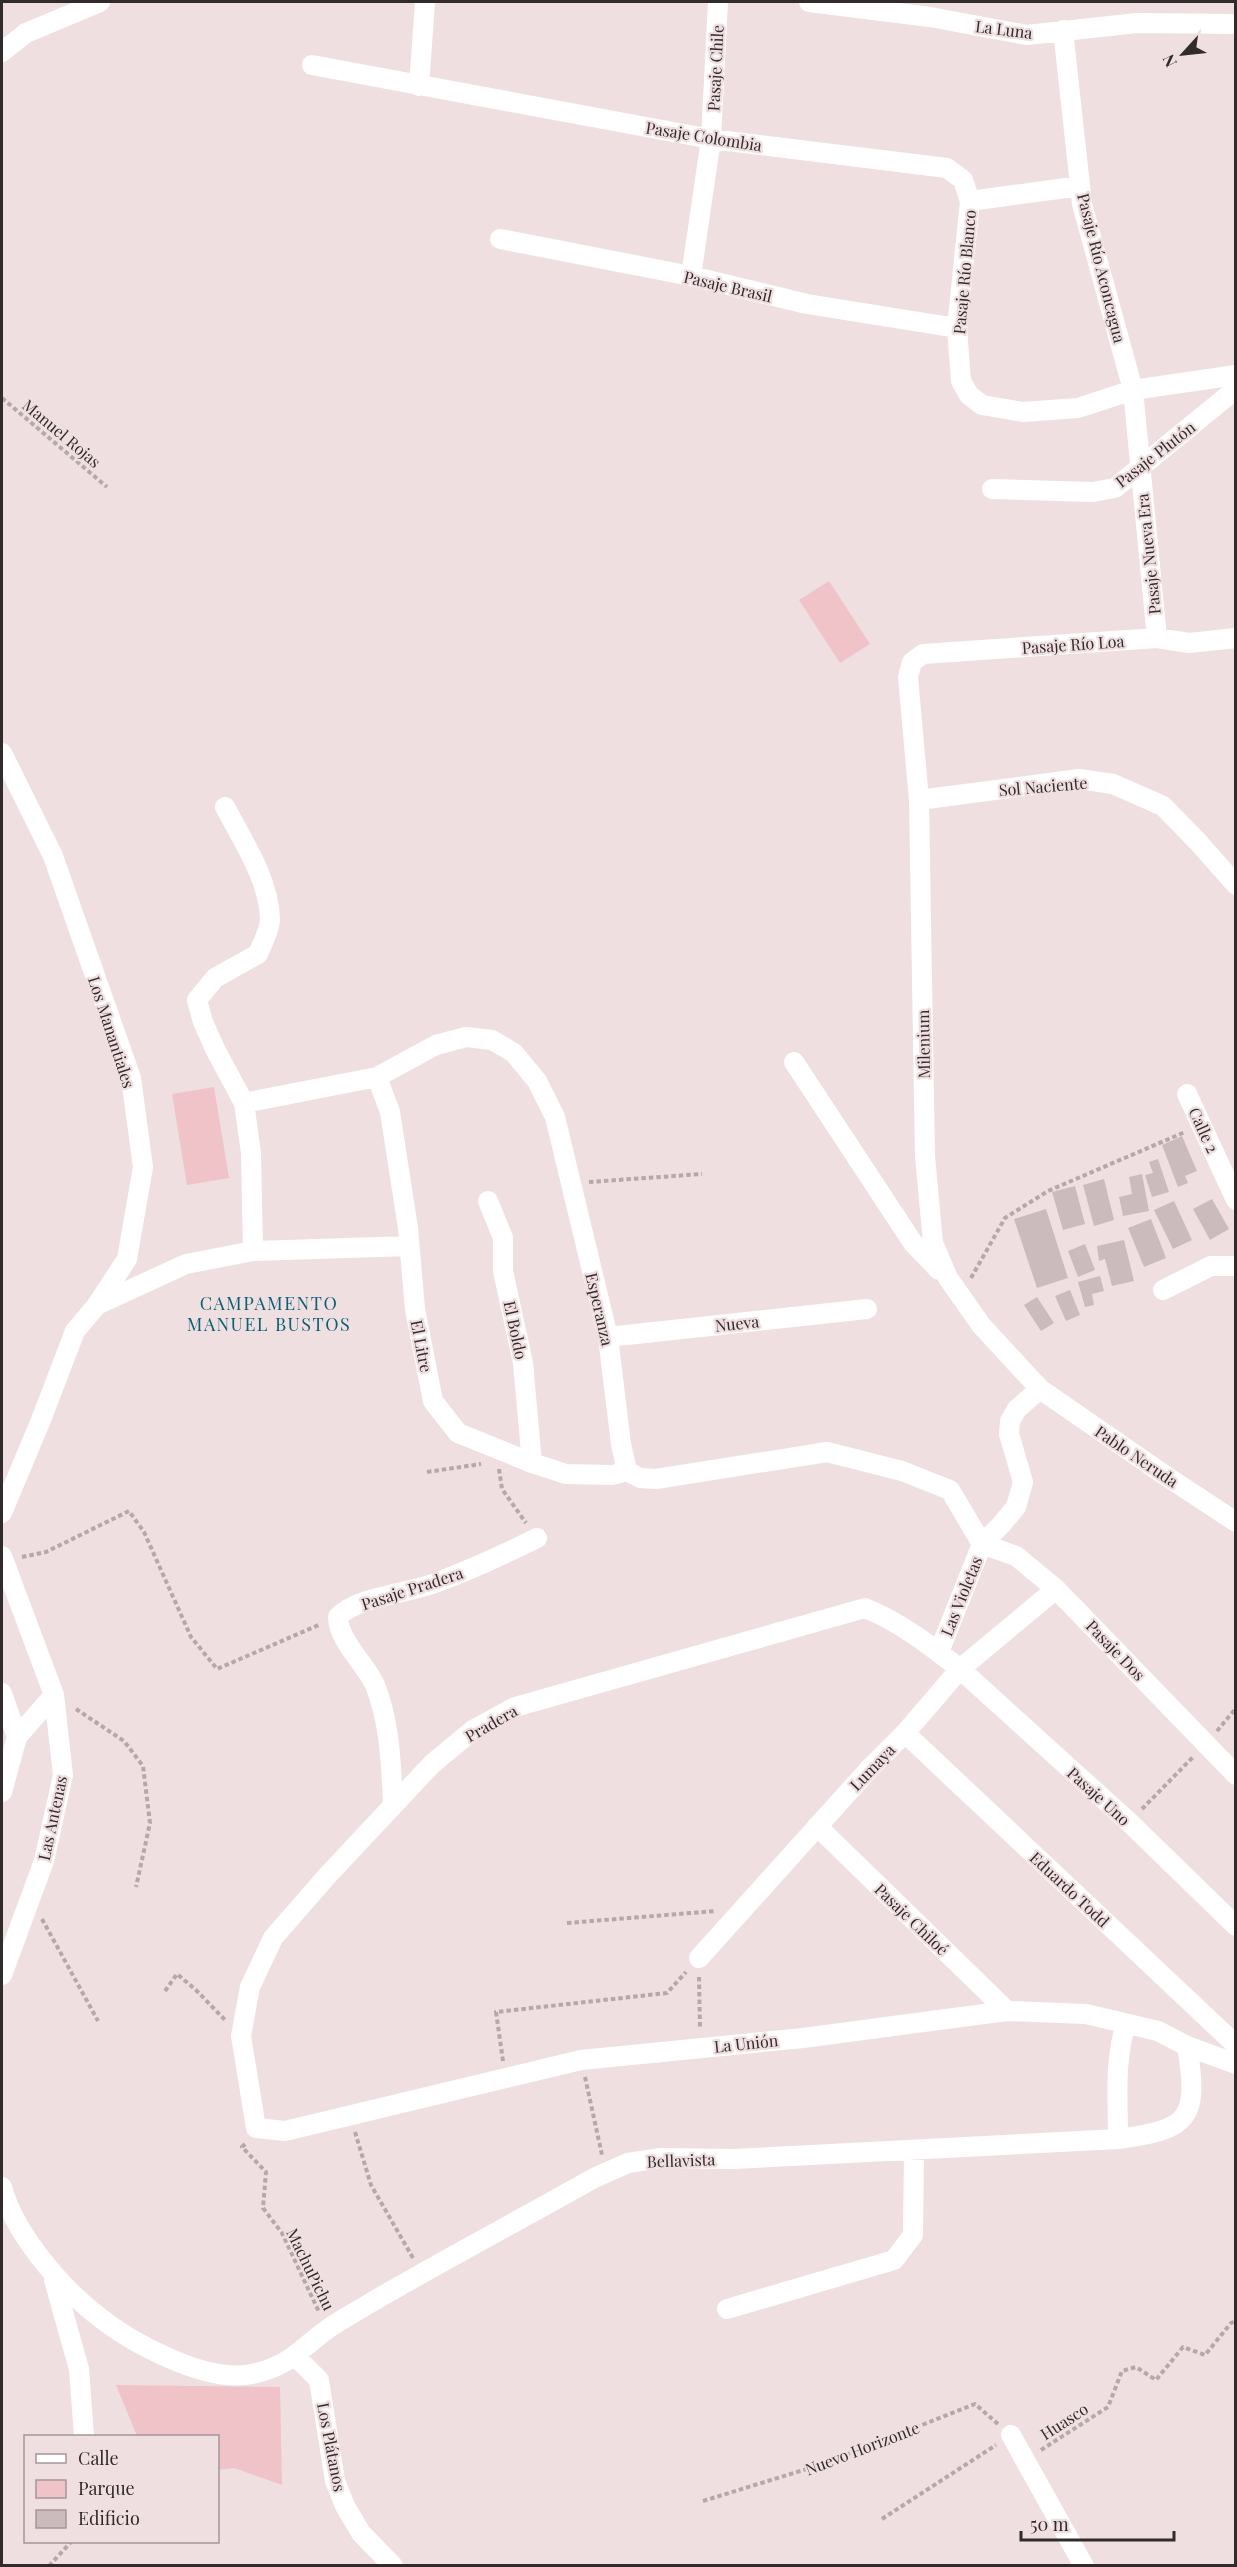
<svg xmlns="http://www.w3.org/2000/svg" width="1237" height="2567" font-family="'Playfair Display',serif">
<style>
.green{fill:#efc3c8}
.building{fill:#cbbbbd}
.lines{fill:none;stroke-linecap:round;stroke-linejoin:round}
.path{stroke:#b5a8a9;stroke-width:4;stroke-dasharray:4.5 3;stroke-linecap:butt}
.minor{stroke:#fff;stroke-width:20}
.labels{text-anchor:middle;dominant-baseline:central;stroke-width:4.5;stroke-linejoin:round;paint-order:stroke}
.street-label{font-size:16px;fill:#312b2c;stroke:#f0dfe1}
.neighbourhood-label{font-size:18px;letter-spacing:1.5px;fill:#0a6075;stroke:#f0dfe1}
</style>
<rect width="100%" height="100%" fill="#f0dfe1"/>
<!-- green -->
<path class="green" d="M 829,581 L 870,644 L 840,663 L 799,600 Z
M 214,1087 L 229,1178 L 187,1185 L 172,1094 Z
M 116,2385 L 280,2387 L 282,2485 L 234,2468 L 218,2470 L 218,2436 L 137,2436 Z"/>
<!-- building -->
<path class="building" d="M 1182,1136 L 1197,1171 L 1185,1176 L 1188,1183 L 1178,1187 L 1162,1145 Z
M 1158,1159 L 1169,1192 L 1152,1197 L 1145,1175 L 1153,1173 L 1149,1162 Z
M 1142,1174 L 1149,1211 L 1123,1216 L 1119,1197 L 1132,1194 L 1129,1177 Z
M 1104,1179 L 1114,1220 L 1094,1226 L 1083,1185 Z
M 1075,1186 L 1085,1224 L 1063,1230 L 1052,1192 Z
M 1212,1199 L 1229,1229 L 1210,1240 L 1193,1209 Z
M 1174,1201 L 1192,1240 L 1173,1249 L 1154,1210 Z
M 1046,1209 L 1068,1278 L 1037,1288 L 1014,1219 Z
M 1151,1219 L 1166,1258 L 1144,1267 L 1128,1228 Z
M 1124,1240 L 1134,1281 L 1112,1286 L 1105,1259 L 1099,1261 L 1097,1246 Z
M 1085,1244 L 1095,1270 L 1078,1277 L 1068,1251 Z
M 1100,1276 L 1104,1291 L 1092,1294 L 1094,1305 L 1085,1307 L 1078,1282 Z
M 1070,1290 L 1080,1315 L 1066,1321 L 1055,1296 Z
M 1037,1297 L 1054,1323 L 1041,1331 L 1024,1305 Z"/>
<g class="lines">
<!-- path -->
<path class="path" d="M 2,398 L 107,487
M 589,1182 L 702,1174
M 971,1278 L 1005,1218 L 1048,1191 L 1185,1132
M 499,1469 L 502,1489 L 526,1523
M 427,1472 L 481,1464
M 22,1557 L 46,1552 L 129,1511 L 144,1532 L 191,1637 L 217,1669 L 321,1624
M 76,1709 L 124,1741 L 143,1766 L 150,1823 L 136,1887
M 1217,1731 L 1236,1708
M 1142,1809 L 1194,1756
M 42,1919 L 98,2021
M 567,1923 L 716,1911
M 699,1977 L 700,2029
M 165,1991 L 177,1974 L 196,1990 L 226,2021
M 503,2061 L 496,2012 L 667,1993 L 686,1972
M 585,2077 L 602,2155
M 355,2132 L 371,2185 L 413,2258
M 245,2144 L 242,2147 L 266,2172 L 263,2208 L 282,2233 L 319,2312
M 1041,2450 L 1108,2407 L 1122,2371 L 1136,2367 L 1156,2380 L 1183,2347 L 1205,2355 L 1231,2323 L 1236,2321
M 703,2501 L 823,2464 L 975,2404 L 998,2424
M 882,2519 L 996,2445
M 49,2566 L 71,2542"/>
<!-- minor -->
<path class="minor" d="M 809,2 L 930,17 L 1027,35 L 1137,23 L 1236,24
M 1063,30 L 1082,204 L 1133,390 L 1157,638
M 2,52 L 26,33 L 100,2
M 312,65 L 711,139 L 947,168 L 963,180 L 970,201 L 957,328 L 961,381 L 969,395 L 982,405 L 1023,412 L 1078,408 L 1133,390 L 1236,375
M 419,86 L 425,2
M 970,201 L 1080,186
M 500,239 L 691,276 L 807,304 L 957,328
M 691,276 L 711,139 L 718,2
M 992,489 L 1093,492 L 1115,488 L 1236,389
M 1236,638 L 1189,643 L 1157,638 L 923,654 L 912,662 L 908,677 L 919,800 L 925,1156 L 933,1243 L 948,1278 L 981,1325 L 1040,1389 L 1166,1476 L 1236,1522
M 2,753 L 53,856 L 131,1078 L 143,1167 L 127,1259 L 97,1305 L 75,1331 L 41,1420 L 2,1513
M 919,800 L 1079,779 L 1113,784 L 1163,806 L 1199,843 L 1236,885
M 225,807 C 243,841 269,880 270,919 C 270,930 262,944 258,954 L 215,978 L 197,1000 L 203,1022 L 216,1051 L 244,1103 L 251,1153 L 253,1251
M 794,1062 L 913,1243 L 939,1270
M 377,1077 L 390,1112 L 408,1228 L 415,1309 L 433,1401 L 458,1433 L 532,1463 L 566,1474 L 613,1475 L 627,1471
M 1187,1094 L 1236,1200
M 244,1103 L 377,1077 L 436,1045 L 466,1037 L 492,1040 L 514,1053 L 537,1081 L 555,1117 L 608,1337 L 621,1444 L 627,1471 L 640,1478 L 656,1479 L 827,1452 L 902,1471 L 950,1490 L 982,1544 L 1016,1556 L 1056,1589 L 1236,1775
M 488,1201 L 503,1238 L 503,1271 L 523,1363 L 532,1463
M 1163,1290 L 1211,1266 L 1236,1266
M 97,1305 L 186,1264 L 253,1251 L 409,1246
M 608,1337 L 867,1309
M 2,1556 L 54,1695 L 63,1775 L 44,1861 L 2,1975
M 939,1652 L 982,1544 L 1000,1526 L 1016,1507 L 1023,1482 L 1009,1434 L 1010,1421 L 1017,1409 L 1040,1389
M 2,1693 L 17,1737
M 905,1733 L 1236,2045
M 2,1792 L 17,1737 L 54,1695
M 393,1803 C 391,1763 390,1723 375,1685 C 365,1663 339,1642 338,1617 C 356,1597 409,1593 435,1583 C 470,1570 503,1555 537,1538
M 817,1826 L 1007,2011
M 1236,1926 L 1129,1822 L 960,1669 C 931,1646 900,1622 865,1608 L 515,1707 L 473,1730 L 432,1764 L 327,1876 L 273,1938 L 250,1987 L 241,2036 L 256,2128 L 285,2131 L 581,2060 L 803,2038 L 1007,2011 L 1086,2014 L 1158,2031 L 1187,2046 L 1236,2064
M 699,1958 L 870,1768 L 905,1733 L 960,1669 L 1056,1589
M 1118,2139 C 1118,2101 1114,2061 1126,2024
M 2,2187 C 13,2231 59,2285 94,2313 C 129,2342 206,2384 252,2374 C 290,2366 300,2349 329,2328 C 342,2319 357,2311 372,2302 C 445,2259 520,2220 594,2178 L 628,2163 L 661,2158 L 733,2159 L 1118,2139 C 1190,2130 1199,2118 1187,2046
M 54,2280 L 79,2369 L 84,2436
M 727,2309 L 894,2260 L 913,2235 L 914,2151
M 296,2357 L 319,2380 L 335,2481 L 345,2506 L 361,2533 L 393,2566
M 1011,2435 L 1084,2566"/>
</g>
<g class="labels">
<!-- street labels -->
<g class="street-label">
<text transform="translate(1004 29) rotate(7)">La Luna</text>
<text transform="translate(715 68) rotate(-87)">Pasaje Chile</text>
<text transform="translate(704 136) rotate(9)">Pasaje Colombia</text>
<text transform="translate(1102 268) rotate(76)">Pasaje Río Aconcagua</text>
<text transform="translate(964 272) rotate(-85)">Pasaje Río Blanco</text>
<text transform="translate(728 286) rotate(13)">Pasaje Brasil</text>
<text transform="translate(62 433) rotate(40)">Manuel Rojas</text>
<text transform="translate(1155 454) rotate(-38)">Pasaje Plutón</text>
<text transform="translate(1148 554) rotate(-96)">Pasaje Nueva Era</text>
<text transform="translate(1073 644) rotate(-4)">Pasaje Río Loa</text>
<text transform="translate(1043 786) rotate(-5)">Sol Naciente</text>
<text transform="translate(112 1032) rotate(72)">Los Manantiales</text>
<text transform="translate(923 1044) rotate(-91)">Milenium</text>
<text transform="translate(1204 1130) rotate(65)">Calle 2</text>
<text transform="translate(600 1309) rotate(77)">Esperanza</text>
<text transform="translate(737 1323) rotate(-6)">Nueva</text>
<text transform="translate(516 1330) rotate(78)">El Boldo</text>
<text transform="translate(422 1346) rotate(79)">El Litre</text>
<text transform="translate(1137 1456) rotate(34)">Pablo Neruda</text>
<text transform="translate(412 1588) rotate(-18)">Pasaje Pradera</text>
<text transform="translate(961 1596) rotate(-68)">Las Violetas</text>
<text transform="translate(1116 1650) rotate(46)">Pasaje Dos</text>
<text transform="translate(491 1723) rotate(-30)">Pradera</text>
<text transform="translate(872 1767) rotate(-46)">Lumaya</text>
<text transform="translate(1099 1796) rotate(42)">Pasaje Uno</text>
<text transform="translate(52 1818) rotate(-78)">Las Antenas</text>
<text transform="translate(1070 1889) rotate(43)">Eduardo Todd</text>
<text transform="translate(912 1919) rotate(44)">Pasaje Chiloé</text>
<text transform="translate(746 2043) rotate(-6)">La Unión</text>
<text transform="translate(681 2160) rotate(-2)">Bellavista</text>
<text transform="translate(311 2269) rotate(64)">MachuPichu</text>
<text transform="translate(1064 2421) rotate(-33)">Huasco</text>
<text transform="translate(332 2447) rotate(79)">Los Plátanos</text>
<text transform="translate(862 2448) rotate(-21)">Nuevo Horizonte</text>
</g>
<!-- neighbourhood labels -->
<g class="neighbourhood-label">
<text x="269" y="1303">CAMPAMENTO<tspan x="269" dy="21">MANUEL BUSTOS</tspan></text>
</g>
</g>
<!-- border -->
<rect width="1237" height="2567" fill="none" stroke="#312b2c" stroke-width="6"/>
<!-- legend -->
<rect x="24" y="2435" width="195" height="108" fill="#f0dfe1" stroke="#a49799" stroke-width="1.5"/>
<rect x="36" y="2454" width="30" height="9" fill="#ffffff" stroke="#a49799" stroke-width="1.5"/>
<text x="78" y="2465" font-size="18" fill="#312b2c">Calle</text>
<rect x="36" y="2480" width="30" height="18" fill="#efc3c8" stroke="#a49799" stroke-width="1.5"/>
<text x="78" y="2495" font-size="18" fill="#312b2c">Parque</text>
<rect x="36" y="2510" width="30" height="18" fill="#cbbbbd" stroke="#a49799" stroke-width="1.5"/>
<text x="78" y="2525" font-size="18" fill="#312b2c">Edificio</text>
<!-- north arrow -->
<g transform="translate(1183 54) rotate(243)" stroke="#f0dfe1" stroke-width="4.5" paint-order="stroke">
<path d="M0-4.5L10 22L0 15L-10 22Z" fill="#312b2c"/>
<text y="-9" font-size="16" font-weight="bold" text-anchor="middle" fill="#312b2c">N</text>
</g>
<!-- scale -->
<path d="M1021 2531v9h153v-9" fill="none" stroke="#312b2c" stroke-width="3"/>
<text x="1030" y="2531" font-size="18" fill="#312b2c" stroke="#f0dfe1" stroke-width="4.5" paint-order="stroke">50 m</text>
</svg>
